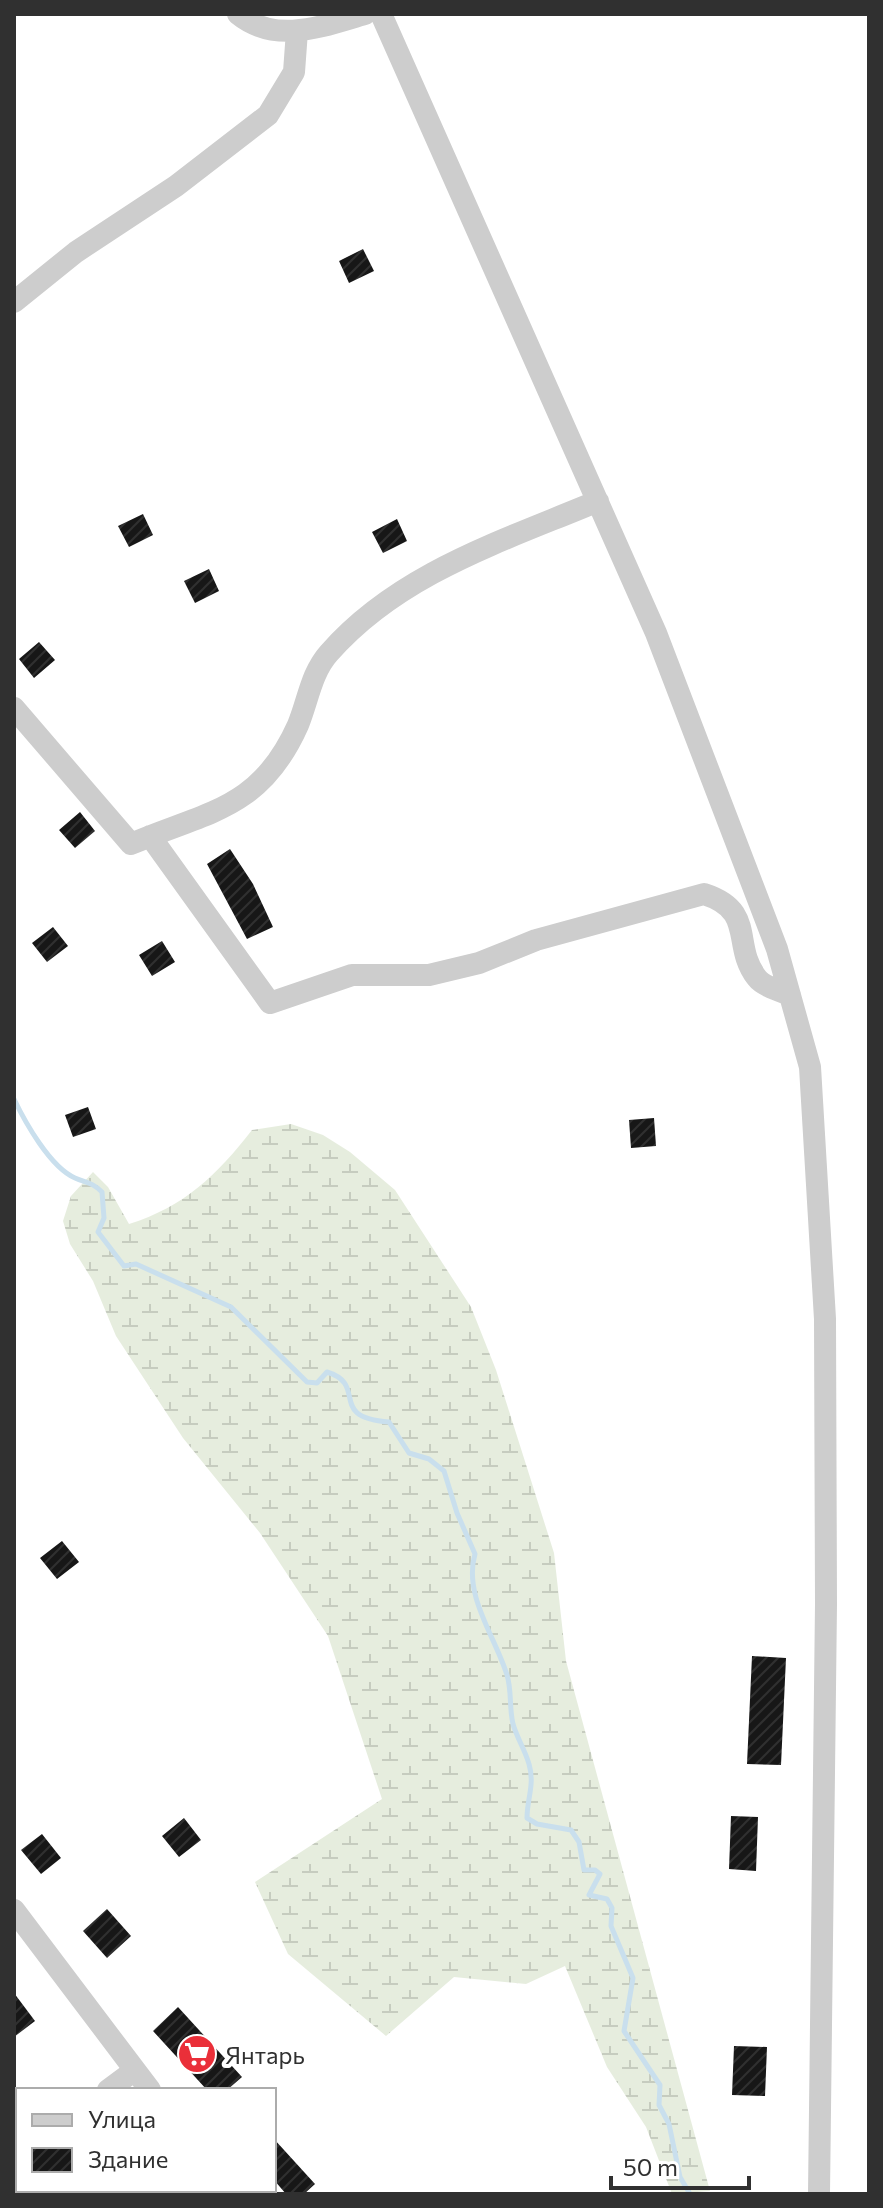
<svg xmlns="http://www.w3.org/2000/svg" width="883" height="2208" font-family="Commissioner,sans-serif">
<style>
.wetland{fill:url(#wetland-marsh)}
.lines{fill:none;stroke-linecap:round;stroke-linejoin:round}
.stream{stroke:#c9dfed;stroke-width:5}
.building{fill:url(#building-hatch)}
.minor{stroke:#cdcdcd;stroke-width:22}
.labels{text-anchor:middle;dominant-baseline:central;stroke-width:8;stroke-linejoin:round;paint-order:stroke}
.poi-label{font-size:24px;fill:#303030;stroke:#fff;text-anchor:start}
</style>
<defs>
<pattern id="wetland-marsh" width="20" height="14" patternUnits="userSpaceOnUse" patternTransform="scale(2)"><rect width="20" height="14" fill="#e6edde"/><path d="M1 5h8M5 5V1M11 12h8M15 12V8" fill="none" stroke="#c6ccbf"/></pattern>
<pattern id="building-hatch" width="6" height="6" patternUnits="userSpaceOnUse" patternTransform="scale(2)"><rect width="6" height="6" fill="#171717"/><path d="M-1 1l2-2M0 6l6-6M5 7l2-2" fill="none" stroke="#303030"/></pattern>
</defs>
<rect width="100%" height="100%" fill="#fff"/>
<!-- wetland -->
<path class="wetland" d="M 291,1124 L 323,1135 L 350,1152 L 395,1190 L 471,1307 L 496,1370 L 554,1553 L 566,1661 L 710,2191 L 672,2194 L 646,2127 L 607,2067 L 565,1966 L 526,1984 L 454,1977 L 386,2036 L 288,1954 L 255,1882 L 382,1799 L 328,1636 L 260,1533 L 183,1438 L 116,1336 L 93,1281 L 70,1244 L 63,1221 L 71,1196 L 93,1172 L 108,1187 L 129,1224 C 184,1207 217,1175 252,1130 Z"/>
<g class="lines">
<!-- stream -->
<path class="stream" d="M 14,1099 C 25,1122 50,1167 75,1178 C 86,1183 92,1182 102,1192 L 104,1218 L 98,1232 L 124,1266 L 136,1264 L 231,1307 L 307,1382 L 317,1383 L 327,1372 C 369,1385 326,1417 389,1422 L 409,1453 L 429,1459 L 444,1471 L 457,1513 L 475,1554 C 463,1595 495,1636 507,1675 C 512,1691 509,1708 513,1724 C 517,1738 525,1750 529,1764 C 535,1784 527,1799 527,1818 L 537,1824 L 571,1830 L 579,1842 L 584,1870 L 595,1870 L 600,1874 L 589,1895 L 607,1899 L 612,1908 L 611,1926 L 633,1978 L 624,2031 L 660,2085 L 659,2105 L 669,2124 L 680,2177 L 690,2194"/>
</g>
<!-- building -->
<path class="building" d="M 363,249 L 374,271 L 349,283 L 339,261 Z
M 143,514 L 153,535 L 129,547 L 118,526 Z
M 397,519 L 407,541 L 383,553 L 372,532 Z
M 209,569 L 219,591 L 195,603 L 184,581 Z
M 39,642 L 55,660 L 34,678 L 19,659 Z
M 80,812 L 95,831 L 75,848 L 59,830 Z
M 230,849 L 253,884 L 273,927 L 247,939 L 207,864 Z
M 53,927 L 68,946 L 47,962 L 32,943 Z
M 162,941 L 175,962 L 152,976 L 139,955 Z
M 88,1107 L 96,1129 L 73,1137 L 65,1115 Z
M 654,1118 L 656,1146 L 631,1148 L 629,1120 Z
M 62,1541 L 79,1562 L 57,1579 L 40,1558 Z
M 752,1656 L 786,1658 L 781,1765 L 747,1764 Z
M 731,1816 L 758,1817 L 756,1871 L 729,1869 Z
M 184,1818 L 201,1840 L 179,1857 L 162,1836 Z
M 42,1834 L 61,1858 L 41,1874 L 21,1850 Z
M 107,1909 L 131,1936 L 107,1958 L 83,1931 Z
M 14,1993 L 35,2021 L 14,2037 Z
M 178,2007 L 242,2077 L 227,2090 L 207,2090 L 153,2031 Z
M 734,2046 L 767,2047 L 765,2096 L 732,2095 Z
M 274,2139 L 315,2184 L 304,2194 L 286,2194 L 274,2180 Z"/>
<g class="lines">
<!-- minor -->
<path class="minor" d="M 238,14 C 276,45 323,26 365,14
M 381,14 L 656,633 L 777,949 L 810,1067 L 825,1319 L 826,1604 L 819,2194
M 14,302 L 76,252 L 176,186 L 268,115 L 294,72 L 297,31
M 14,708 L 131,844 C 208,811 260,810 298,725 C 308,701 311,673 329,653 C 399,573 503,541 598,501
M 150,836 L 270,1003 L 352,975 L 429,975 L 479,963 L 536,940 L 704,894 C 757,911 731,945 757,978 C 763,986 780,991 790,995
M 14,1910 L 150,2090
M 108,2090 L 135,2070
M 14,2163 L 18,2159
M 231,2190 L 234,2194"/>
</g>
<!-- icons -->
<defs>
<g id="supermarket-disc" transform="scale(2)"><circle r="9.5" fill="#ea2f39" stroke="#fff"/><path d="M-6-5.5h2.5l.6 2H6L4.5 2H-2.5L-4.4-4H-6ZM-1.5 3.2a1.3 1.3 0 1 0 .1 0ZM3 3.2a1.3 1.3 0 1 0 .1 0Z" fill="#fff"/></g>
</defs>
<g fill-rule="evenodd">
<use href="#supermarket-disc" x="197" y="2054"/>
</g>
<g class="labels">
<!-- poi labels -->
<g class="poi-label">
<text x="225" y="2054">Янтарь</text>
</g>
</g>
<!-- border -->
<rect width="883" height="2208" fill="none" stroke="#303030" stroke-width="32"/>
<!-- legend -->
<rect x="16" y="2088" width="260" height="104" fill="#ffffff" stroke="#acacac" stroke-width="2"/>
<rect x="32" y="2114" width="40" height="12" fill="#cdcdcd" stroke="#acacac" stroke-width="2"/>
<text x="88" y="2128" font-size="24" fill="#303030">Улица</text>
<rect x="32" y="2148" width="40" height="24" fill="url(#building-hatch)" stroke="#acacac" stroke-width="2"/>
<text x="88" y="2168" font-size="24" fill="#303030">Здание</text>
<!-- scale -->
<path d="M611 2176v12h138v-12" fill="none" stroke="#303030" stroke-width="4"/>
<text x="623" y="2176" font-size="24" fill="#303030" stroke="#ffffff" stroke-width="6" paint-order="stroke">50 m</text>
</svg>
